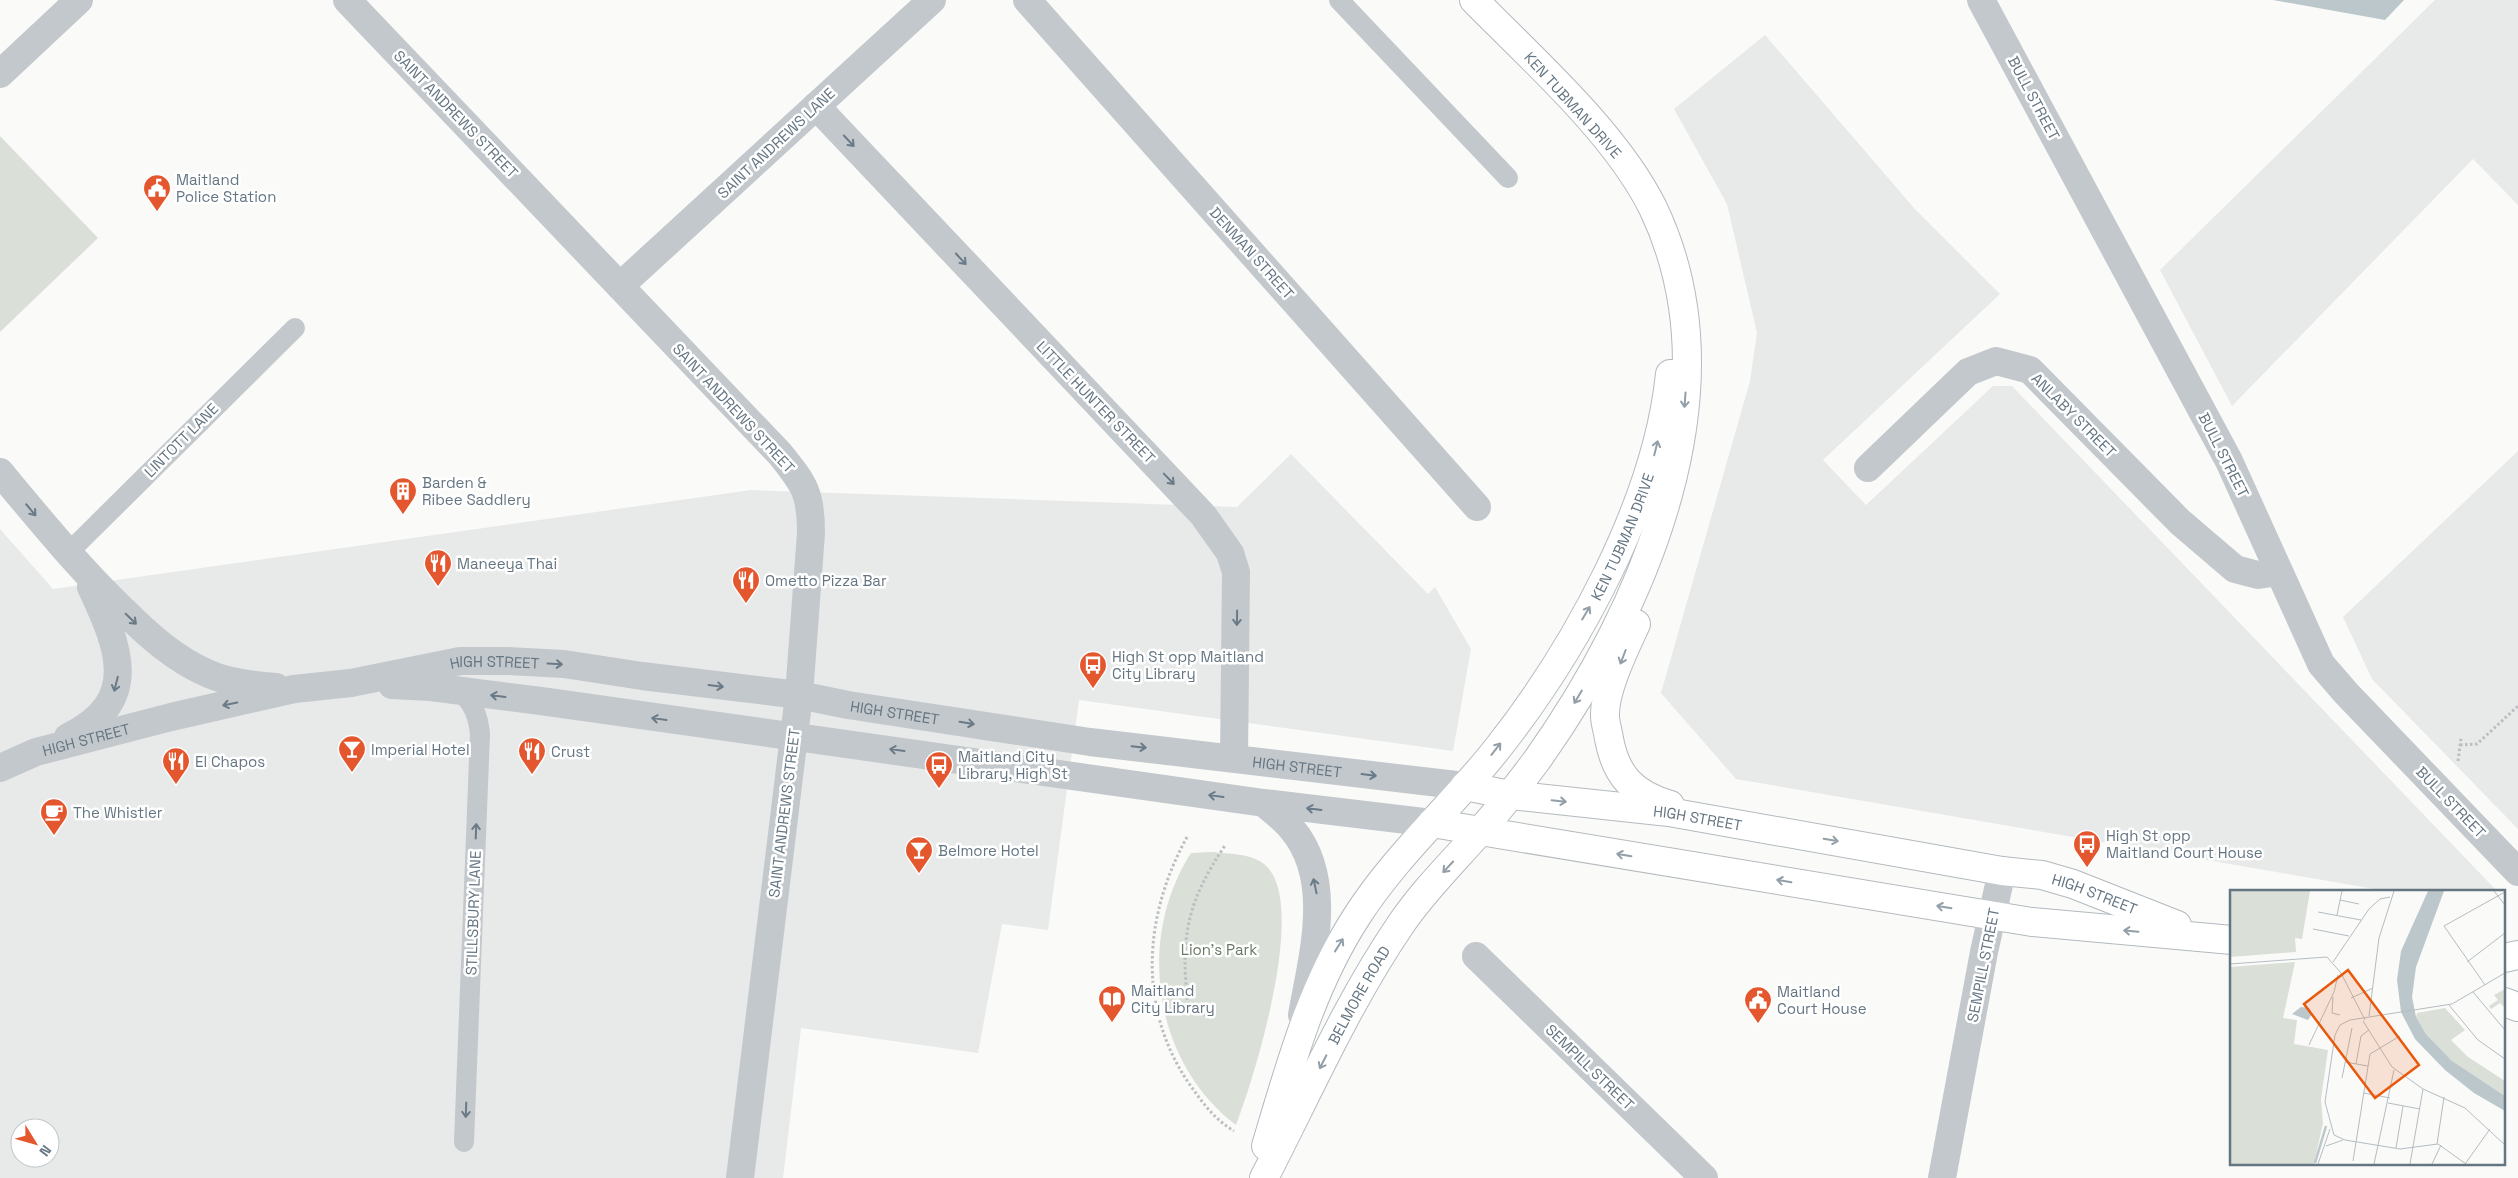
<svg xmlns="http://www.w3.org/2000/svg" width="2518" height="1178" font-family="'Space Grotesk',sans-serif">
<style>
.built{fill:#e8e9e9;fill-rule:evenodd}
.green{fill:#dadfd7}
.water{fill:#bbc7cb}
.lines{fill:none;stroke-linecap:round;stroke-linejoin:round}
.secondary-casing{stroke:#b3babf;stroke-width:30}
.path{stroke:#bbbfc2;stroke-width:3;stroke-dasharray:2.5 2.5;stroke-linecap:butt}
.service{stroke:#c3c8cc;stroke-width:20}
.minor{stroke:#c3c8cc;stroke-width:28}
.secondary{stroke:#fff;stroke-width:28}
.oneway{stroke:#6a7a87}
.oneway2{stroke:#939fa8}
.labels{text-anchor:middle;dominant-baseline:central;stroke-width:5;stroke-linejoin:round;paint-order:stroke}
.street-label{font-size:15px;fill:#657683;stroke:#fff}
.poi-label{font-size:15px;fill:#657683;stroke:#fff;text-anchor:start}
.park-label{font-size:15px;fill:#687a64;stroke:#fff}
.inset-river{fill:none;stroke:#bbc7cb;stroke-width:2.5}
.inset-road{fill:none;stroke:#b5bdc2;stroke-width:1}
.view{fill:#e8590c;fill-opacity:0.15;stroke:#e8590c;stroke-width:2.5}
.inset-edge{fill:none;stroke:#657683;stroke-width:2.5}
</style>
<rect width="100%" height="100%" fill="#fafaf8"/>
<!-- built -->
<path class="built" d="M 2435,0 L 2518,0 L 2518,205 L 2473,159 L 2232,406 L 2160,270 Z
M 1765,35 L 1914,208 L 2000,294 L 1823,460 L 1866,505 L 1993,386 L 2012,386 L 2498,892 L 2392,892 L 1736,779 L 1661,693 L 1750,381 L 1757,333 L 1727,204 L 1674,109 Z
M 2518,451 L 2518,829 L 2372,679 L 2343,617 Z
M 1291,454 L 1428,594 L 1435,587 L 1471,649 L 1453,751 L 1079,700 L 1048,930 L 1002,924 L 978,1053 L 801,1028 L 783,1178 L 0,1178 L 0,529 L 53,589 L 751,490 L 1237,507 ZM 20,1128 L 50,1128 L 50,1158 L 20,1158 Z"/>
<!-- green -->
<path class="green" d="M 0,136 L 98,238 L 0,332 Z
M 1212,852 C 1229,854 1250,853 1264,864 C 1310,900 1254,1078 1236,1125 C 1153,1062 1136,939 1191,853 Z"/>
<!-- water -->
<path class="water" d="M 2273,0 L 2404,0 L 2385,20 Z"/>
<g class="lines">
<!-- secondary casing -->
<g class="secondary-casing">
<g id="secondary">
<path d="M 1636,624 C 1625,648 1604,690 1605,716 C 1605,723 1608,731 1609,739 C 1616,776 1633,794 1670,805"/>
<path id="s2" d="M 1465,786 L 1510,795 L 1669,812 L 2002,871 L 2042,875 L 2073,884 L 2177,925"/>
<path d="M 1432,823 L 2032,922 L 2232,940"/>
<path d="M 2504,958 L 2518,955"/>
<path d="M 2504,1002 L 2518,1007"/>
<path id="s3" d="M 1266,1146 C 1290,1066 1311,987 1357,916 C 1396,855 1452,806 1497,749 C 1576,649 1657,502 1670,374"/>
<path id="s4" d="M 1264,1178 C 1308,1093 1347,1003 1401,924 C 1424,890 1454,861 1481,830 C 1501,808 1519,784 1537,760 C 1644,609 1740,390 1653,208 C 1616,133 1533,60 1474,0"/>
</g>
</g>
<!-- path -->
<path class="path" d="M 2460,745 L 2477,744 L 2518,706
M 2458,761 L 2461,738
M 1187,837 C 1144,915 1137,1006 1188,1082 C 1201,1101 1215,1120 1234,1131
M 1209,1018 L 1188,1005 C 1180,936 1187,902 1226,844"/>
<!-- service -->
<path class="service" d="M 1339,0 L 1508,178
M 68,553 L 295,328
M 460,691 C 473,704 478,714 480,734 L 464,1142"/>
<!-- minor -->
<g class="minor">
<path d="M 347,0 L 780,454 C 805,485 811,493 811,533 L 799,695 L 740,1178"/>
<path d="M 1027,0 L 1477,507"/>
<path d="M 1981,0 L 2229,461 L 2321,664 L 2346,693 L 2518,872"/>
<path d="M 0,74 L 79,0"/>
<path d="M 816,106 L 1203,515 L 1230,553 L 1236,572 L 1234,758"/>
<path d="M 620,286 L 932,0"/>
<path d="M 1868,468 L 1968,372 L 1996,361 L 2030,370 L 2180,522 L 2235,569 L 2258,575 L 2279,572"/>
<path d="M 0,472 C 40,520 79,568 124,611 C 149,636 176,660 209,674 C 230,683 253,685 276,687"/>
<path d="M 392,685 L 431,687 L 541,701 L 1264,803 L 1432,823"/>
<path d="M 68,737 C 142,701 119,647 91,587"/>
<path id="s1" d="M 0,768 L 36,752 L 171,717 L 294,689 L 351,683 L 460,661 L 506,661 L 564,664 L 642,676 L 799,695 L 848,705 L 1090,742 L 1465,786"/>
<path d="M 1264,803 C 1273,811 1284,819 1292,829 C 1335,880 1312,957 1302,1015"/>
<path d="M 1476,956 L 1704,1178"/>
<path d="M 1942,1178 L 1984,952 L 2002,871"/>
</g>
<!-- secondary -->
<use href="#secondary" class="secondary"/>
</g>
<!-- one-way arrows -->
<defs><path id="oneway-shaft" d="M-6 0H5M1.5-3L5.5 0L1.5 3" fill="none" stroke-width="1.6" stroke-linecap="round" stroke-linejoin="round" transform="scale(1.25)"/></defs>
<g class="oneway">
<use href="#oneway-shaft" transform="translate(849 141) rotate(47)"/>
<use href="#oneway-shaft" transform="translate(961 259) rotate(47)"/>
<use href="#oneway-shaft" transform="translate(1169 479) rotate(46)"/>
<use href="#oneway-shaft" transform="translate(31 510) rotate(50)"/>
<use href="#oneway-shaft" transform="translate(1237 618) rotate(91)"/>
<use href="#oneway-shaft" transform="translate(131 619) rotate(44)"/>
<use href="#oneway-shaft" transform="translate(555 664) rotate(3)"/>
<use href="#oneway-shaft" transform="translate(116 684) rotate(104)"/>
<use href="#oneway-shaft" transform="translate(716 686) rotate(7)"/>
<use href="#oneway-shaft" transform="translate(498 696) rotate(-173)"/>
<use href="#oneway-shaft" transform="translate(230 704) rotate(168)"/>
<use href="#oneway-shaft" transform="translate(659 719) rotate(-172)"/>
<use href="#oneway-shaft" transform="translate(967 723) rotate(9)"/>
<use href="#oneway-shaft" transform="translate(1139 747) rotate(6)"/>
<use href="#oneway-shaft" transform="translate(897 750) rotate(-172)"/>
<use href="#oneway-shaft" transform="translate(1369 775) rotate(7)"/>
<use href="#oneway-shaft" transform="translate(1216 796) rotate(-172)"/>
<use href="#oneway-shaft" transform="translate(1314 809) rotate(-173)"/>
<use href="#oneway-shaft" transform="translate(476 831) rotate(-88)"/>
<use href="#oneway-shaft" transform="translate(1315 886) rotate(-102)"/>
<use href="#oneway-shaft" transform="translate(466 1110) rotate(92)"/>
</g>
<g class="oneway2">
<use href="#oneway-shaft" transform="translate(1685 400) rotate(94)"/>
<use href="#oneway-shaft" transform="translate(1656 448) rotate(-76)"/>
<use href="#oneway-shaft" transform="translate(1586 613) rotate(-59)"/>
<use href="#oneway-shaft" transform="translate(1623 657) rotate(111)"/>
<use href="#oneway-shaft" transform="translate(1578 697) rotate(121)"/>
<use href="#oneway-shaft" transform="translate(1496 749) rotate(-52)"/>
<use href="#oneway-shaft" transform="translate(1559 801) rotate(6)"/>
<use href="#oneway-shaft" transform="translate(1831 840) rotate(10)"/>
<use href="#oneway-shaft" transform="translate(1624 855) rotate(-171)"/>
<use href="#oneway-shaft" transform="translate(1448 867) rotate(133)"/>
<use href="#oneway-shaft" transform="translate(1784 881) rotate(-171)"/>
<use href="#oneway-shaft" transform="translate(1944 907) rotate(-171)"/>
<use href="#oneway-shaft" transform="translate(2131 931) rotate(-175)"/>
<use href="#oneway-shaft" transform="translate(1339 945) rotate(-58)"/>
<use href="#oneway-shaft" transform="translate(1323 1062) rotate(117)"/>
</g>
<!-- icons -->
<defs>
<g id="civic-pin" transform="scale(1.4375)"><path d="M0 17L-7.5 6A9.5 9.5 0 1 1 7.5 6Z" fill="#e4572e" stroke="#fff"/><path d="M-.6-6.5H3V-4.5H.6V-3L4-1V1h2V6H-6V1h2V-1L-.6-3ZM-1.2 2.5V6h2.4V2.5Z" fill="#fff"/></g>
<g id="building-pin" transform="scale(1.4375)"><path d="M0 17L-7.5 6A9.5 9.5 0 1 1 7.5 6Z" fill="#e4572e" stroke="#fff"/><path d="M-4-6H4V6H1V3H-1V6H-4ZM-2.5-4.3h1.7v1.8h-1.7ZM.8-4.3h1.7v1.8H.8ZM-2.5-1h1.7V.8h-1.7ZM.8-1h1.7V.8H.8Z" fill="#fff"/></g>
<g id="restaurant-pin" transform="scale(1.4375)"><path d="M0 17L-7.5 6A9.5 9.5 0 1 1 7.5 6Z" fill="#e4572e" stroke="#fff"/><path d="M-5-6h1v4h1v-4h1v4h1v-4h1v5L-1.5 .5V6h-2V.5L-5-1ZM5-6V6H3V1.5H1.5Q1.5-4 5-6Z" fill="#fff"/></g>
<g id="bus-pin" transform="scale(1.4375)"><path d="M0 17L-7.5 6A9.5 9.5 0 1 1 7.5 6Z" fill="#e4572e" stroke="#fff"/><path d="M-5-6H5V4H4V6H2V4H-2V6H-4V4H-5ZM-3.5-4V0h7V-4ZM-3.5 1.2v1.5H-2V1.2ZM2 1.2v1.5H3.5V1.2Z" fill="#fff"/></g>
<g id="bar-pin" transform="scale(1.4375)"><path d="M0 17L-7.5 6A9.5 9.5 0 1 1 7.5 6Z" fill="#e4572e" stroke="#fff"/><path d="M-6-5H6L.8 .8V4.5H3.5V6h-7V4.5H-.8V.8Z" fill="#fff"/></g>
<g id="cafe-pin" transform="scale(1.4375)"><path d="M0 17L-7.5 6A9.5 9.5 0 1 1 7.5 6Z" fill="#e4572e" stroke="#fff"/><path d="M-5.5-4.5H6V0H3Q3 3.5 0 3.5H-2.5Q-5.5 3.5-5.5 0ZM3-3.2v2h1.7v-2ZM-6 4.5H4V6H-6Z" fill="#fff"/></g>
<g id="library-pin" transform="scale(1.4375)"><path d="M0 17L-7.5 6A9.5 9.5 0 1 1 7.5 6Z" fill="#e4572e" stroke="#fff"/><path d="M-6-4Q-3-5.5-.7-3.5V5Q-3 3-6 4ZM6-4Q3-5.5 .7-3.5V5Q3 3 6 4Z" fill="#fff"/></g>
</defs>
<g fill-rule="evenodd">
<use href="#civic-pin" x="157" y="188"/>
<use href="#building-pin" x="403" y="491"/>
<use href="#restaurant-pin" x="438" y="563"/>
<use href="#restaurant-pin" x="746" y="580"/>
<use href="#bus-pin" x="1093" y="665"/>
<use href="#bar-pin" x="352" y="749"/>
<use href="#restaurant-pin" x="532" y="751"/>
<use href="#restaurant-pin" x="176" y="761"/>
<use href="#bus-pin" x="939" y="765"/>
<use href="#cafe-pin" x="54" y="812"/>
<use href="#bus-pin" x="2087" y="844"/>
<use href="#bar-pin" x="919" y="850"/>
<use href="#library-pin" x="1112" y="999"/>
<use href="#civic-pin" x="1758" y="1000"/>
</g>
<g class="labels">
<!-- street labels -->
<g class="street-label">
<text transform="translate(2034 98) rotate(62)">BULL STREET</text>
<text transform="translate(1573 105) rotate(48)">KEN TUBMAN DRIVE</text>
<text transform="translate(456 114) rotate(46)">SAINT ANDREWS STREET</text>
<text transform="translate(776 143) rotate(-43)">SAINT ANDREWS LANE</text>
<text transform="translate(1252 253) rotate(48)">DENMAN STREET</text>
<text transform="translate(1096 402) rotate(46)">LITTLE HUNTER STREET</text>
<text transform="translate(734 408) rotate(47)">SAINT ANDREWS STREET</text>
<text transform="translate(2074 415) rotate(45)">ANLABY STREET</text>
<text transform="translate(181 440) rotate(-45)">LINTOTT LANE</text>
<text transform="translate(2224 455) rotate(63)">BULL STREET</text>
<text stroke="none"><textPath href="#s3" startOffset="714">KEN TUBMAN DRIVE</textPath></text>
<text stroke="none"><textPath href="#s1" startOffset="508">HIGH STREET</textPath></text>
<text stroke="none"><textPath href="#s1" startOffset="912">HIGH STREET</textPath></text>
<text stroke="none"><textPath href="#s1" startOffset="91">HIGH STREET</textPath></text>
<text stroke="none"><textPath href="#s1" startOffset="1318">HIGH STREET</textPath></text>
<text transform="translate(2451 802) rotate(46)">BULL STREET</text>
<text transform="translate(784 813) rotate(-83)">SAINT ANDREWS STREET</text>
<text stroke="none"><textPath href="#s2" startOffset="235">HIGH STREET</textPath></text>
<text stroke="none"><textPath href="#s2" startOffset="640">HIGH STREET</textPath></text>
<text transform="translate(473 913) rotate(-88)">STILLSBURY LANE</text>
<text transform="translate(1983 965) rotate(-79)">SEMPILL STREET</text>
<text stroke="none"><textPath href="#s4" startOffset="206">BELMORE ROAD</textPath></text>
<text transform="translate(1590 1067) rotate(44)">SEMPILL STREET</text>
</g>
<!-- poi labels -->
<g class="poi-label">
<text x="176" y="179">Maitland<tspan x="176" dy="17">Police Station</tspan></text>
<text x="422" y="482">Barden &amp;<tspan x="422" dy="17">Ribee Saddlery</tspan></text>
<text x="457" y="563">Maneeya Thai</text>
<text x="765" y="580">Ometto Pizza Bar</text>
<text x="1112" y="656">High St opp Maitland<tspan x="1112" dy="17">City Library</tspan></text>
<text x="371" y="749">Imperial Hotel</text>
<text x="551" y="751">Crust</text>
<text x="958" y="756">Maitland City<tspan x="958" dy="17">Library, High St</tspan></text>
<text x="195" y="761">El Chapos</text>
<text x="73" y="812">The Whistler</text>
<text x="2106" y="835">High St opp<tspan x="2106" dy="17">Maitland Court House</tspan></text>
<text x="938" y="850">Belmore Hotel</text>
<text x="1131" y="990">Maitland<tspan x="1131" dy="17">City Library</tspan></text>
<text x="1777" y="991">Maitland<tspan x="1777" dy="17">Court House</tspan></text>
</g>
<!-- park labels -->
<g class="park-label">
<text x="1219" y="949">Lion's Park</text>
</g>
</g>
<!-- overview -->
<g transform="translate(2230 890)">
<rect width="275" height="275" fill="#fafaf8"/>
<path d="M 0,1 L 80,1 L 72,49 L 65,48 L 66,62 L 0,67 ZM 65,72 L 53,128 L 67,130 L 64,154 L 98,160 L 91,209 L 93,233 L 84,274 L 0,274 L 0,77 ZM 275,99 L 275,118 L 270,113 L 261,119 L 259,116 L 268,110 L 264,105 ZM 215,118 L 235,140 L 221,150 L 238,167 L 275,191 L 275,206 L 223,172 L 196,144 L 186,127 L 187,123 Z" fill="#dadfd7"/>
<path d="M 198,1 L 214,1 L 186,77 L 182,107 L 186,127 L 196,144 L 222,171 L 275,206 L 275,221 L 244,203 L 215,180 L 185,149 L 171,122 L 167,90 L 171,61 ZM 71,117 L 79,118 L 82,124 L 78,130 L 62,124 Z" fill="#bbc7cb"/>
<path class="inset-river" d="M 85,273 L 96,236"/>
<path class="inset-road" d="M 264,1 L 275,15M 110,10 L 129,14M 88,22 L 131,30M 107,25 L 112,1M 83,39 L 119,46M 103,72 L 139,19 L 150,9 L 160,7M 237,72 L 275,43M 0,74 L 97,67 L 111,83 L 135,130M 255,95 L 214,36 L 275,2M 243,102 L 275,140M 103,107 L 102,123 L 110,125M 121,108 L 143,98M 219,115 L 248,150 L 275,169M 139,126 L 149,48 L 164,1M 133,131 L 162,177 L 193,199 L 235,218 L 275,255M 79,155 L 104,102 L 108,85M 115,172 L 138,176M 126,174 L 131,146 L 139,140M 112,188 L 122,138M 134,203 L 160,208M 158,213 L 190,219M 207,254 L 214,207M 96,256 L 113,250M 166,258 L 173,216M 123,271 L 140,164 L 170,146M 88,274 L 100,239M 144,274 L 164,180M 180,274 L 193,199M 202,274 L 211,255M 235,274 L 260,239M 236,274 L 208,254 L 170,259 L 115,250 L 104,245 L 95,212 L 105,145 L 110,135 L 120,130 L 222,114 L 275,83"/>
<path class="view" d="M 118,80 L 189,175 L 145,208 L 74,114 Z"/>
<rect width="275" height="275" class="inset-edge"/>
</g>
<!-- north arrow -->
<g transform="translate(35 1143) rotate(127)"><circle r="24" fill="#ffffff" stroke="#c1c8cd"/>
<path d="M0-4L9 19L0 12L-9 19Z" fill="#e4572e"/>
<text y="-8" font-size="14" font-weight="bold" text-anchor="middle" fill="#657683">N</text>
</g>
</svg>
